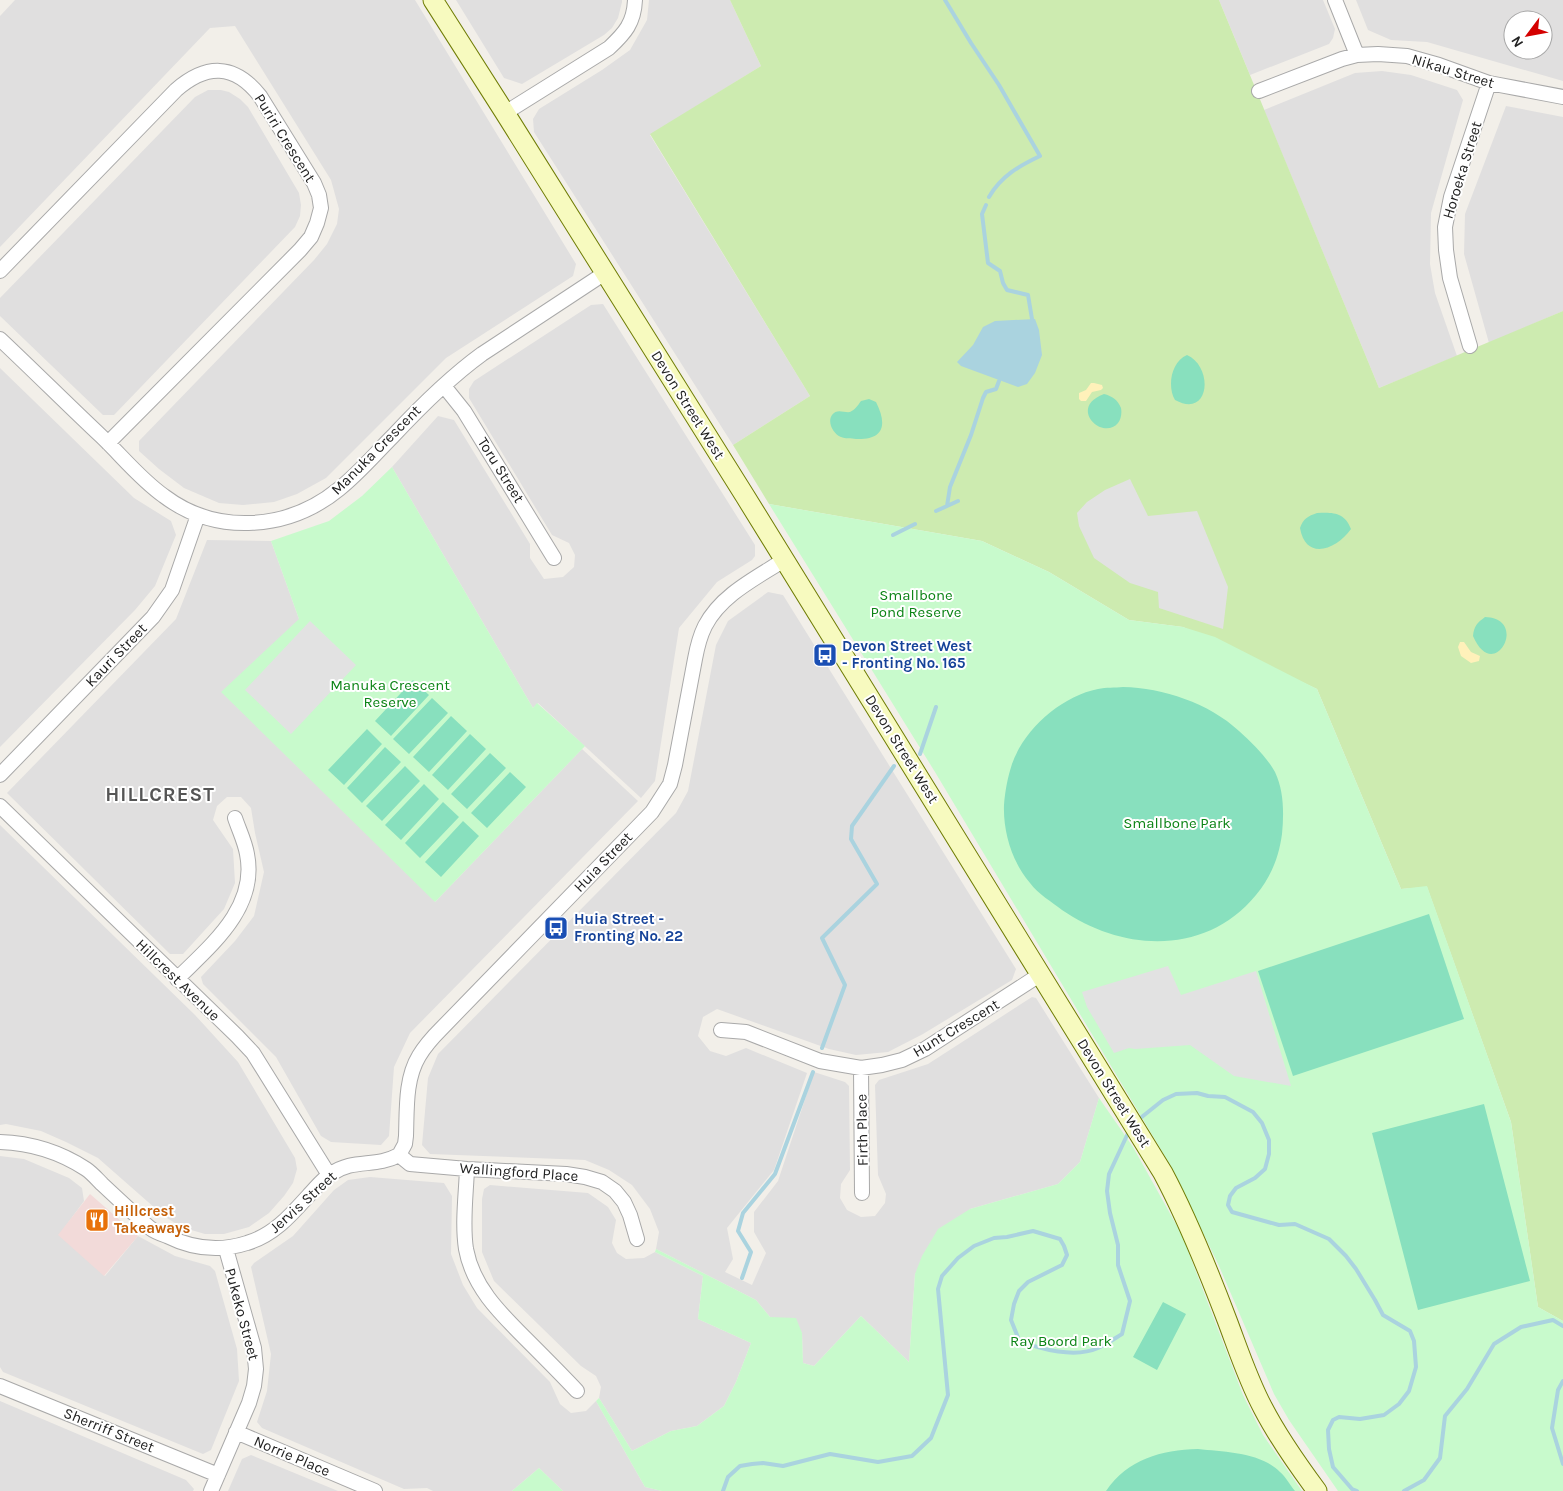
<svg xmlns="http://www.w3.org/2000/svg" width="1563" height="1491" font-family="Karla,sans-serif">
<style>
.residential{fill:#e0dfdf;fill-rule:evenodd}
.commercial{fill:#f2dad9}
.grass{fill:#cdebb0}
.sand{fill:#fff1ba}
.park{fill:#c8facc}
.pitch{fill:#88e0be}
.parking{fill:#e2e2e2}
.water{fill:#aad3df}
.lines{fill:none;stroke-linecap:round;stroke-linejoin:round}
.stream{stroke:#aad3df;stroke-width:4}
.street-casing{stroke:#a9a9a9;stroke-width:16}
.secondary-casing{stroke:#707d05;stroke-width:21}
.street{stroke:#fff;stroke-width:14}
.secondary{stroke:#f7fabf;stroke-width:19}
.labels{text-anchor:middle;dominant-baseline:central;stroke-width:4;stroke-linejoin:round;paint-order:stroke}
.street-label{font-size:15px;fill:#222;stroke:#fff}
.park-label{font-size:15px;fill:#0c8416;stroke:#fff}
.transit-label{font-size:15px;font-weight:bold;fill:#164399;stroke:#fff;text-anchor:start}
.food-label{font-size:15px;font-weight:bold;fill:#c56008;stroke:#fff;text-anchor:start}
.district-label{font-size:20px;font-weight:bold;letter-spacing:1px;fill:#555;stroke:#fff}
</style>
<rect width="100%" height="100%" fill="#f2efe9"/>
<!-- residential -->
<path class="residential" d="M 15,0 L 415,0 L 576,264 L 573,276 L 446,358 L 326,478 L 297,494 L 274,502 L 243,505 L 219,503 L 184,488 L 159,469 L 139,451 L 139,441 L 314,260 L 327,244 L 337,224 L 339,209 L 331,180 L 235,26 L 210,28 L 0,247 L 0,16 Z
M 456,0 L 622,0 L 622,2 L 618,18 L 612,28 L 604,35 L 522,84 L 504,78 Z
M 649,0 L 730,0 L 761,66 L 650,135 L 810,396 L 733,445 L 534,132 L 533,119 L 539,109 L 602,70 L 630,50 L 647,20 Z
M 1219,0 L 1323,0 L 1335,29 L 1333,38 L 1329,44 L 1250,75 Z
M 1356,0 L 1563,0 L 1563,81 L 1427,42 L 1391,40 L 1368,30 ZM 1513,20 L 1543,20 L 1543,50 L 1513,50 Z
M 1382,71 L 1411,75 L 1457,90 L 1463,100 L 1431,213 L 1430,264 L 1435,293 L 1457,356 L 1379,388 L 1264,110 L 1355,73 Z
M 208,90 L 221,90 L 229,92 L 240,99 L 248,107 L 299,193 L 301,205 L 300,216 L 295,227 L 114,415 L 103,415 L 0,316 L 0,298 L 195,97 Z
M 1506,106 L 1563,117 L 1563,311 L 1489,343 L 1464,254 L 1465,214 Z
M 603,304 L 755,545 L 755,556 L 752,560 L 717,582 L 679,628 L 655,781 L 641,798 L 538,703 L 533,708 L 392,467 L 438,416 L 454,420 L 530,544 L 530,558 L 544,579 L 563,577 L 574,567 L 575,555 L 569,543 L 552,535 L 469,398 L 469,389 L 474,381 L 591,305 Z
M 0,368 L 134,498 L 171,521 L 176,535 L 155,586 L 135,610 L 0,747 Z
M 207,540 L 271,541 L 299,619 L 435,902 L 582,749 L 638,801 L 410,1033 L 394,1067 L 389,1136 L 381,1145 L 331,1142 L 321,1136 L 276,1057 L 203,984 L 201,977 L 235,941 L 254,916 L 264,872 L 255,833 L 251,808 L 241,797 L 227,797 L 217,806 L 213,820 L 233,849 L 235,883 L 224,909 L 183,954 L 170,954 L 7,793 L 176,619 Z
M 768,592 L 783,595 L 1016,969 L 1012,980 L 923,1034 L 888,1052 L 856,1055 L 829,1049 L 717,1009 L 703,1017 L 698,1036 L 710,1051 L 726,1056 L 746,1048 L 807,1073 L 774,1170 L 727,1228 L 733,1259 L 725,1272 L 752,1285 L 766,1253 L 754,1232 L 754,1212 L 778,1181 L 814,1072 L 845,1082 L 849,1086 L 850,1170 L 841,1184 L 840,1198 L 847,1210 L 861,1217 L 875,1216 L 885,1203 L 886,1194 L 878,1175 L 875,1085 L 879,1080 L 928,1064 L 1032,997 L 1036,998 L 1099,1098 L 1080,1162 L 1058,1184 L 970,1209 L 915,1274 L 909,1362 L 861,1316 L 814,1366 L 803,1363 L 802,1333 L 770,1317 L 756,1300 L 656,1249 L 659,1232 L 650,1209 L 632,1185 L 609,1170 L 585,1160 L 430,1154 L 422,1145 L 428,1078 L 438,1054 L 676,813 L 688,791 L 716,645 L 728,621 Z
M 0,825 L 195,1015 L 238,1062 L 295,1158 L 297,1169 L 293,1183 L 284,1196 L 269,1213 L 249,1227 L 224,1234 L 205,1234 L 181,1227 L 164,1216 L 98,1158 L 66,1142 L 41,1131 L 6,1124 L 0,1125 Z
M 0,1156 L 24,1159 L 69,1178 L 82,1188 L 84,1201 L 59,1235 L 105,1276 L 138,1236 L 175,1256 L 210,1266 L 215,1271 L 237,1349 L 239,1381 L 211,1450 L 203,1454 L 3,1372 L 0,1367 Z
M 370,1177 L 444,1183 L 452,1196 L 451,1254 L 463,1285 L 477,1308 L 550,1382 L 560,1404 L 571,1413 L 586,1411 L 596,1401 L 645,1487 L 662,1491 L 563,1491 L 539,1468 L 512,1491 L 433,1491 L 427,1488 L 404,1489 L 262,1428 L 257,1422 L 267,1391 L 271,1354 L 251,1267 L 254,1263 L 293,1236 L 334,1190 L 348,1180 Z
M 490,1185 L 588,1193 L 608,1207 L 616,1220 L 612,1243 L 617,1253 L 626,1259 L 644,1258 L 655,1252 L 703,1276 L 698,1319 L 751,1343 L 736,1382 L 724,1406 L 697,1426 L 671,1431 L 632,1451 L 599,1398 L 601,1387 L 596,1376 L 581,1366 L 494,1281 L 482,1252 L 482,1199 L 484,1189 Z
M 0,1401 L 186,1480 L 194,1489 L 193,1491 L 0,1491 Z
M 251,1455 L 338,1491 L 228,1491 L 242,1459 Z"/>
<!-- commercial -->
<path class="commercial" d="M 90,1194 L 138,1236 L 104,1276 L 58,1235 Z"/>
<!-- grass -->
<path class="grass" d="M 730,0 L 1219,0 L 1379,388 L 1563,311 L 1563,1321 L 1538,1307 L 1511,1122 L 1427,887 L 1401,889 L 1317,689 L 1183,627 L 1129,620 L 1049,572 L 982,541 L 769,504 L 733,445 L 810,396 L 650,134 L 761,66 Z"/>
<!-- sand -->
<path class="sand" d="M 1091,383 L 1094,383 L 1102,385 L 1103,388 L 1101,390 L 1092,392 L 1086,401 L 1081,401 L 1079,399 L 1079,393 L 1086,390 Z
M 1460,642 L 1464,642 L 1471,652 L 1480,656 L 1479,661 L 1471,663 L 1461,656 L 1458,647 Z"/>
<!-- park -->
<path class="park" d="M 392,467 L 533,708 L 537,703 L 585,746 L 435,902 L 221,692 L 299,619 L 271,541 L 329,521 L 362,496 Z
M 769,504 L 982,541 L 1049,572 L 1129,620 L 1183,627 L 1215,637 L 1317,689 L 1401,889 L 1427,886 L 1511,1122 L 1538,1307 L 1563,1321 L 1563,1491 L 1338,1491 L 1289,1420 L 1274,1394 L 1219,1266 L 1172,1168 L 935,772 Z
M 1099,1098 L 1133,1147 L 1182,1235 L 1243,1395 L 1263,1435 L 1302,1491 L 662,1491 L 645,1487 L 596,1401 L 599,1398 L 632,1451 L 671,1431 L 697,1426 L 724,1406 L 736,1382 L 751,1343 L 698,1319 L 703,1276 L 655,1252 L 656,1249 L 756,1300 L 770,1317 L 796,1318 L 802,1333 L 803,1363 L 814,1366 L 861,1316 L 909,1362 L 915,1274 L 922,1256 L 938,1229 L 970,1209 L 1058,1184 L 1080,1162 Z
M 539,1468 L 563,1491 L 512,1491 Z"/>
<!-- pitch -->
<path class="pitch" d="M 1187,355 C 1214,367 1210,419 1175,400 C 1167,386 1171,362 1187,355 Z
M 1104,394 C 1112,396 1118,400 1121,408 C 1122,413 1121,419 1118,423 C 1103,441 1067,408 1104,394 Z
M 869,399 L 876,402 C 887,424 885,440 856,439 C 851,438 845,439 841,437 C 833,434 827,422 832,415 C 837,408 844,413 850,412 C 855,410 858,405 861,401 Z
M 1317,513 C 1332,512 1345,512 1351,529 C 1337,549 1306,562 1300,528 C 1303,519 1308,516 1317,513 Z
M 1485,617 C 1530,618 1494,685 1473,636 C 1474,626 1477,623 1485,617 Z
M 413,680 L 429,695 L 391,736 L 375,721 Z
M 1123,687 C 1163,688 1209,703 1239,731 C 1252,743 1266,756 1275,772 C 1284,791 1284,813 1282,834 C 1279,857 1271,877 1256,895 C 1206,956 1123,952 1062,910 C 1052,902 1038,894 1030,883 C 1012,862 1003,832 1004,805 C 1005,791 1008,776 1012,764 C 1024,729 1062,696 1098,689 C 1106,687 1115,688 1123,687 Z
M 432,698 L 448,713 L 409,754 L 393,739 Z
M 451,716 L 467,731 L 429,772 L 413,757 Z
M 367,729 L 382,744 L 344,785 L 328,770 Z
M 470,734 L 486,749 L 448,790 L 432,775 Z
M 385,747 L 401,762 L 362,803 L 347,788 Z
M 490,753 L 506,768 L 467,809 L 451,794 Z
M 405,766 L 420,781 L 382,821 L 366,806 Z
M 510,772 L 526,787 L 487,828 L 471,813 Z
M 424,784 L 439,799 L 401,840 L 385,825 Z
M 443,802 L 459,817 L 420,858 L 405,843 Z
M 463,821 L 479,836 L 441,877 L 425,862 Z
M 1429,914 L 1464,1019 L 1293,1076 L 1258,971 Z
M 1484,1104 L 1530,1281 L 1418,1310 L 1372,1133 Z
M 1163,1302 L 1186,1314 L 1157,1370 L 1133,1357 Z
M 1198,1449 C 1225,1452 1260,1452 1280,1472 C 1286,1477 1290,1485 1295,1491 L 1106,1491 C 1128,1459 1161,1450 1198,1449 Z"/>
<!-- parking -->
<path class="parking" d="M 1130,479 L 1148,516 L 1197,511 L 1228,587 L 1223,629 L 1159,608 L 1158,592 L 1130,583 L 1094,558 L 1079,526 L 1077,513 L 1087,502 L 1105,490 Z
M 310,621 L 356,665 L 291,734 L 245,690 Z
M 1168,966 L 1181,995 L 1256,971 L 1291,1086 L 1234,1076 L 1190,1045 L 1135,1049 L 1129,1048 L 1114,1053 L 1087,1007 L 1082,992 Z"/>
<!-- water -->
<path class="water" d="M 1035,319 L 1039,330 L 1042,355 L 1035,373 L 1027,384 L 1018,387 L 961,366 L 957,362 L 973,345 L 983,327 L 995,321 Z"/>
<g class="lines">
<!-- stream -->
<path class="stream" d="M 945,0 L 971,43 L 999,85 L 1040,156 C 1019,166 1001,176 989,197
M 986,205 L 982,214 L 988,263 L 1000,271 L 1003,283 L 1007,290 L 1028,295 L 1032,319
M 947,506 L 950,487 L 971,435 L 983,398 L 986,392 L 996,389 L 999,381
M 936,511 L 958,501
M 893,535 L 915,524
M 920,754 L 936,707
M 822,1048 L 845,985 L 822,938 L 877,884 L 851,839 L 852,826 L 894,766
M 1138,1120 L 1163,1100 L 1176,1094 L 1197,1093 L 1208,1096 L 1225,1097 L 1253,1112 L 1262,1123 L 1269,1140 L 1269,1154 L 1265,1169 L 1255,1178 L 1236,1188 L 1230,1196 L 1228,1205 L 1232,1212 L 1279,1225 L 1295,1224 L 1329,1239 L 1346,1256 L 1356,1269 L 1375,1300 L 1383,1315 L 1410,1331 L 1414,1341 L 1416,1367 L 1409,1391 L 1399,1404 L 1384,1415 L 1360,1419 L 1339,1417 L 1333,1420 L 1328,1430 L 1329,1449 L 1333,1467 L 1352,1489 L 1357,1491
M 742,1278 L 751,1252 L 738,1231 L 743,1213 L 775,1174 L 813,1072
M 1563,1381 L 1558,1390 L 1552,1428 L 1563,1464
M 723,1491 L 728,1477 L 740,1466 L 752,1464 L 763,1463 L 783,1466 L 830,1454 L 878,1462 L 912,1456 L 931,1438 L 948,1395 L 938,1289 L 942,1276 L 958,1258 L 974,1246 L 994,1238 L 1007,1237 L 1033,1231 L 1060,1239 L 1064,1246 L 1067,1255 L 1062,1265 L 1028,1282 L 1019,1291 L 1014,1304 L 1011,1320 L 1019,1340 C 1040,1350 1076,1358 1098,1348 C 1107,1344 1114,1339 1122,1334 L 1130,1301 L 1118,1265 L 1118,1245 L 1110,1213 L 1107,1191 L 1109,1174 L 1129,1131
M 1404,1491 L 1424,1480 L 1440,1458 L 1445,1416 L 1467,1389 L 1494,1344 L 1521,1327 L 1553,1320 L 1563,1326"/>
<!-- street casing -->
<g class="street-casing">
<path id="street" d="M 1335,0 L 1357,55
M 1259,91 L 1342,59 L 1357,55 L 1378,54 L 1407,56 L 1439,65 L 1489,83 L 1563,97
M 505,113 L 609,48 C 625,33 634,23 635,0
M 0,271 L 176,90 C 206,64 234,63 260,96 L 314,183 L 319,195 L 321,208 L 317,223 L 311,237 L 300,250 L 108,443
M 0,339 C 34,371 67,404 101,436 C 122,456 140,479 164,496 C 217,536 289,530 339,489 C 359,473 375,454 393,436 C 421,406 449,378 482,354 L 605,273
M 1470,346 L 1450,278 L 1446,250 L 1445,227 L 1451,197 L 1489,83
M 444,386 L 464,411 L 554,558
M 0,775 L 153,617 L 172,590 L 198,515
M 0,806 L 237,1036 L 253,1053 L 329,1175
M 177,979 C 210,946 258,908 247,854 C 245,842 239,830 235,818
M 721,1030 L 746,1032 L 820,1061 L 861,1068 L 882,1065 L 902,1060 L 925,1049 L 1041,974
M 861,1068 L 862,1193
M 0,1142 C 31,1143 60,1152 86,1169 C 92,1173 97,1179 102,1184 C 118,1199 134,1214 150,1228 C 155,1232 161,1234 167,1236 C 193,1249 219,1252 247,1243 C 274,1235 291,1215 309,1195 C 316,1188 322,1179 331,1174 C 354,1158 375,1168 399,1155
M 399,1155 L 405,1144 L 406,1136 C 407,1110 405,1079 419,1056 C 425,1046 433,1037 441,1029 L 652,812 L 670,784 L 675,765 L 695,659 C 697,648 700,636 705,626 C 721,595 756,578 784,560
M 399,1155 L 410,1164 L 467,1169 L 566,1174 L 585,1177 L 602,1182 L 615,1191 L 624,1202 L 630,1215 L 637,1239
M 467,1169 C 466,1195 462,1223 466,1249 C 473,1288 502,1315 529,1342 C 545,1358 561,1374 577,1391
M 0,1386 L 218,1475
M 236,1432 L 375,1491
M 211,1491 L 249,1403 L 254,1386 L 256,1369 L 254,1348 L 226,1249"/>
</g>
<!-- secondary casing -->
<g class="secondary-casing">
<path id="secondary" d="M 433,0 L 505,113 L 745,496 L 1163,1173 C 1188,1220 1208,1270 1227,1320 C 1238,1349 1248,1380 1263,1408 C 1278,1437 1297,1464 1317,1491"/>
</g>
<!-- street -->
<use href="#street" class="street"/>
<!-- secondary -->
<use href="#secondary" class="secondary"/>
</g>
<!-- icons -->
<defs>
<g id="bus-square" transform="scale(1.25)"><rect x="-9" y="-9" width="18" height="18" rx="4" fill="#1a4fb4" stroke="#fff"/><path d="M-5-6H5V4H4V6H2V4H-2V6H-4V4H-5ZM-3.5-4V0h7V-4ZM-3.5 1.2v1.5H-2V1.2ZM2 1.2v1.5H3.5V1.2Z" fill="#fff"/></g>
<g id="restaurant-square" transform="scale(1.25)"><rect x="-9" y="-9" width="18" height="18" rx="4" fill="#e8710a" stroke="#fff"/><path d="M-5-6h1v4h1v-4h1v4h1v-4h1v5L-1.5 .5V6h-2V.5L-5-1ZM5-6V6H3V1.5H1.5Q1.5-4 5-6Z" fill="#fff"/></g>
</defs>
<g fill-rule="evenodd">
<use href="#bus-square" x="825" y="655"/>
<use href="#bus-square" x="556" y="928"/>
<use href="#restaurant-square" x="97" y="1220"/>
</g>
<g class="labels">
<!-- street labels -->
<g class="street-label">
<text transform="translate(1453 71) rotate(17)">Nikau Street</text>
<text transform="translate(285 138) rotate(58)">Puriri Crescent</text>
<text transform="translate(1462 170) rotate(-73)">Horoeka Street</text>
<text transform="translate(688 405) rotate(58)">Devon Street West</text>
<text transform="translate(376 450) rotate(-45)">Manuka Crescent</text>
<text transform="translate(501 470) rotate(58)">Toru Street</text>
<text transform="translate(116 655) rotate(-46)">Kauri Street</text>
<text transform="translate(902 749) rotate(58)">Devon Street West</text>
<text transform="translate(603 862) rotate(-46)">Huia Street</text>
<text transform="translate(178 980) rotate(44)">Hillcrest Avenue</text>
<text transform="translate(956 1028) rotate(-31)">Hunt Crescent</text>
<text transform="translate(1114 1093) rotate(58)">Devon Street West</text>
<text transform="translate(862 1130) rotate(-91)">Firth Place</text>
<text transform="translate(519 1172) rotate(4)">Wallingford Place</text>
<text transform="translate(303 1202) rotate(-42)">Jervis Street</text>
<text transform="translate(242 1314) rotate(75)">Pukeko Street</text>
<text transform="translate(109 1430) rotate(22)">Sherriff Street</text>
<text transform="translate(292 1456) rotate(23)">Norrie Place</text>
</g>
<!-- park labels -->
<g class="park-label">
<text x="916" y="595">Smallbone<tspan x="916" dy="17">Pond Reserve</tspan></text>
<text x="390" y="685">Manuka Crescent<tspan x="390" dy="17">Reserve</tspan></text>
<text x="1177" y="823">Smallbone Park</text>
<text x="1061" y="1341">Ray Boord Park</text>
</g>
<!-- transit labels -->
<g class="transit-label">
<text x="842" y="646">Devon Street West<tspan x="842" dy="17">- Fronting No. 165</tspan></text>
<text x="574" y="919">Huia Street -<tspan x="574" dy="17">Fronting No. 22</tspan></text>
</g>
<!-- food labels -->
<g class="food-label">
<text x="114" y="1211">Hillcrest<tspan x="114" dy="17">Takeaways</tspan></text>
</g>
<!-- district labels -->
<g class="district-label">
<text x="160" y="794">HILLCREST</text>
</g>
</g>
<!-- north arrow -->
<g transform="translate(1528 35) rotate(238)"><circle r="24" fill="#ffffff" stroke="#a7a7a7"/>
<path d="M0-4L9 19L0 12L-9 19Z" fill="#d40000"/>
<text y="-8" font-size="14" font-weight="bold" text-anchor="middle" fill="#222222">N</text>
</g>
</svg>
